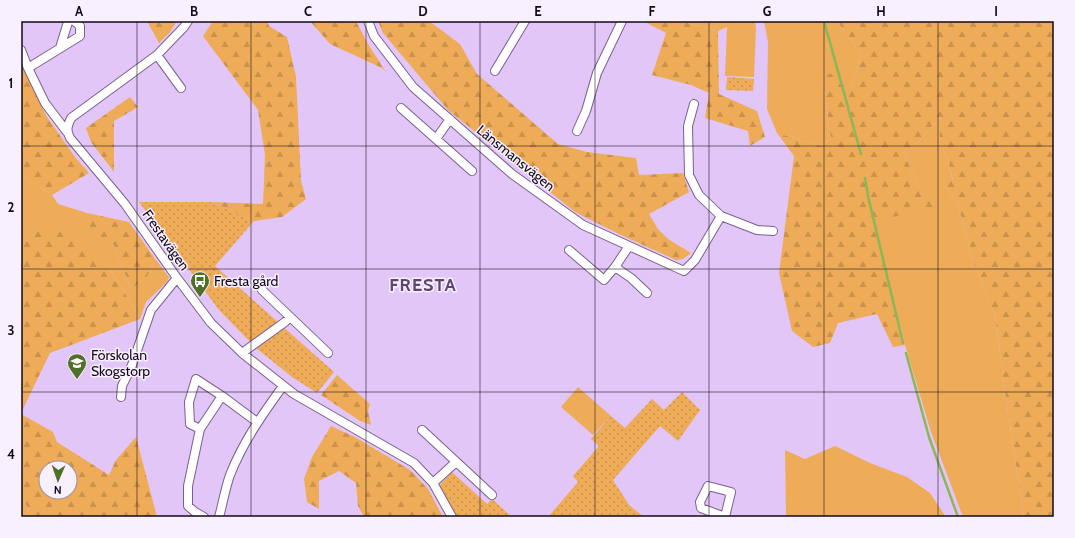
<svg xmlns="http://www.w3.org/2000/svg" width="1075" height="538" font-family="Cabin,sans-serif">
<style>
.green{fill:#eeab58}
.forest{fill:url(#forest-firs);fill-rule:evenodd}
.park{fill:url(#park-dots)}
.lines{fill:none;stroke-linecap:round;stroke-linejoin:round}
.stream{stroke:#8ab857;stroke-width:2.5}
.minor-casing{stroke:#7a618d;stroke-width:10}
.minor{stroke:#fff;stroke-width:8}
.grid{fill:none;stroke:#13091a;stroke-width:1;stroke-opacity:0.55}
.labels{text-anchor:middle;dominant-baseline:central;stroke-width:3;stroke-linejoin:round;paint-order:stroke}
.street-label{font-size:14px;fill:#13091a;stroke:#f8f0ff}
.poi-label{font-size:14px;fill:#13091a;stroke:#f8f0ff;text-anchor:start}
.district-label{font-size:18px;font-weight:bold;letter-spacing:1px;fill:#5e4670;stroke:#f8f0ff}
.neatline{fill:none;stroke:#13091a;stroke-width:1.5}
.grid-label{font-size:13px;text-anchor:middle;font-weight:bold;fill:#13091a}
</style>
<defs>
<pattern id="forest-firs" width="22" height="20" patternUnits="userSpaceOnUse"><rect width="22" height="20" fill="#eeab58"/><path d="M5 1l3.5 6h-7zM16 11l3.5 6h-7z" fill="#cb924c"/></pattern>
<pattern id="park-dots" width="8" height="8" patternUnits="userSpaceOnUse"><rect width="8" height="8" fill="#eeab58"/><path d="M2 2h.1M6 6h.1" fill="none" stroke="#cb924c" stroke-width="1.8" stroke-linecap="round"/></pattern>
</defs>
<rect width="100%" height="100%" fill="#e2c6f7"/>
<!-- green -->
<path class="green" d="M 681,21 L 755,21 L 756,28 L 754,77 L 725,76 L 727,27 L 718,31 Z
M 764,21 L 837,21 L 861,54 L 852,87 L 822,76 L 831,139 L 821,146 L 777,133 L 767,109 L 768,42 Z
M 942,116 L 939,141 L 947,157 L 953,181 L 942,183 L 958,204 L 973,261 L 995,315 L 1006,399 L 1024,517 L 963,517 L 931,432 L 905,345 L 873,221 L 940,205 L 921,192 L 905,156 Z
M 21,175 L 52,195 L 58,204 L 87,213 L 91,233 L 114,245 L 131,289 L 146,278 L 156,260 L 169,277 L 167,282 L 146,302 L 140,319 L 110,268 L 42,228 L 21,245 Z
M 578,387 L 611,416 L 593,435 L 561,407 Z
M 835,446 L 870,463 L 907,477 L 930,493 L 946,517 L 786,517 L 785,450 L 805,459 Z
M 21,498 L 29,509 L 22,517 L 21,517 Z"/>
<!-- forest -->
<path class="forest" d="M 147,21 L 177,21 L 170,32 L 159,43 Z
M 213,21 L 267,21 L 269,26 L 287,37 L 296,77 L 301,181 L 306,199 L 282,217 L 254,221 L 212,202 L 263,204 L 265,155 L 258,110 L 203,36 Z
M 310,21 L 356,21 L 368,44 L 386,72 L 382,68 L 330,44 Z
M 378,21 L 429,21 L 460,44 L 477,74 L 558,144 L 587,152 L 636,158 L 639,175 L 683,173 L 689,192 L 649,214 L 658,229 L 668,239 L 691,253 L 683,259 L 676,260 L 621,235 L 575,212 L 448,110 L 383,33 Z
M 643,21 L 681,21 L 718,31 L 719,94 L 757,111 L 765,137 L 750,146 L 748,131 L 705,118 L 709,93 L 691,85 L 652,75 L 666,33 Z
M 837,21 L 1054,21 L 1054,517 L 1024,517 L 1006,399 L 995,315 L 973,261 L 958,204 L 942,183 L 953,180 L 947,157 L 939,141 L 942,116 L 905,156 L 921,192 L 941,205 L 873,222 L 905,345 L 893,347 L 877,314 L 838,323 L 830,343 L 813,347 L 792,331 L 779,273 L 794,156 L 777,133 L 821,146 L 831,139 L 822,76 L 837,72 L 852,87 L 861,54 Z
M 21,63 L 47,117 L 75,157 L 89,173 L 52,195 L 21,175 Z
M 130,97 L 138,107 L 114,121 L 114,172 L 91,142 L 86,128 Z
M 87,213 L 129,222 L 156,260 L 146,278 L 131,289 L 114,245 L 90,233 Z
M 42,228 L 71,235 L 110,268 L 140,319 L 50,353 L 21,413 L 21,245 Z
M 337,375 L 370,404 L 368,411 L 371,425 L 360,421 L 321,395 Z
M 21,414 L 53,432 L 57,442 L 109,475 L 116,460 L 136,437 L 157,517 L 22,517 L 29,509 L 21,498 L 23,465 L 21,465 ZM 46,468 L 70,468 L 70,492 L 46,492 Z
M 331,426 L 355,437 L 410,470 L 428,489 L 443,517 L 364,517 L 358,506 L 356,483 L 339,471 L 319,481 L 319,509 L 307,502 L 304,479 L 312,457 Z"/>
<!-- park -->
<path class="park" d="M 727,77 L 754,79 L 753,91 L 726,90 Z
M 139,202 L 212,202 L 254,221 L 215,266 L 334,372 L 317,393 L 292,377 L 256,348 L 219,310 Z
M 682,392 L 700,410 L 678,441 L 660,426 L 613,480 L 629,505 L 644,517 L 548,517 L 578,482 L 573,476 L 599,446 L 591,439 L 611,416 L 625,428 L 652,399 L 664,410 Z
M 452,472 L 487,504 L 492,499 L 512,517 L 455,517 L 439,486 Z"/>
<g class="lines">
<!-- stream -->
<path class="stream" d="M 824,21 L 861,154
M 865,178 L 868,196 L 903,343
M 906,353 L 929,437 L 958,517"/>
<!-- minor casing -->
<g class="minor-casing">
<path id="minor" d="M 188,21 L 184,27 L 157,55 L 71,118 C 67,127 66,130 70,138 L 125,204 L 177,278 L 211,323 L 242,353 L 294,394 L 414,463 L 433,483 L 452,517
M 368,21 L 374,36 L 413,87 L 512,174 L 583,225 L 684,271 L 695,260 L 721,216 L 699,195 L 689,175 L 688,126 L 694,104
M 60,48 L 68,22 L 70,21
M 21,50 L 28,68 L 45,103 L 67,132
M 157,55 L 181,88
M 28,68 L 80,36 L 80,26 L 74,21
M 495,71 L 525,21
M 401,108 L 472,171
M 577,131 L 586,111 L 597,73 L 622,21
M 436,139 L 450,119
M 721,216 L 757,230 L 773,231
M 569,250 L 604,280 L 615,267 L 631,278 L 647,293
M 615,267 L 629,246
M 262,290 L 328,353
M 242,353 L 285,322 L 290,317
M 121,397 L 122,386 L 132,365 L 151,310 L 177,278
M 200,429 L 190,424 L 189,402 L 196,379 L 222,396 L 257,422
M 422,430 L 492,495
M 433,483 L 456,462
M 204,517 L 195,512 L 188,506 L 188,486 L 200,429 L 222,396
M 219,517 C 223,503 225,489 230,475 C 243,442 262,415 283,386
M 725,517 L 731,492 L 708,486 L 700,502 L 701,508 L 725,517"/>
</g>
<!-- minor -->
<use href="#minor" class="minor"/>
</g>
<!-- grid -->
<path class="grid" d="M 137,21 L 137,517M 251,21 L 251,517M 366,21 L 366,517M 480,21 L 480,517M 595,21 L 595,517M 709,21 L 709,517M 824,21 L 824,517M 938,21 L 938,517M 21,146 L 1054,146M 21,269 L 1054,269M 21,392 L 1054,392"/>
<!-- icons -->
<defs>
<g id="bus-pin" transform="scale(1)"><path d="M0 17L-7.5 6A9.5 9.5 0 1 1 7.5 6Z" fill="#4f7027" stroke="#f8f0ff"/><path d="M-5-6H5V4H4V6H2V4H-2V6H-4V4H-5ZM-3.5-4V0h7V-4ZM-3.5 1.2v1.5H-2V1.2ZM2 1.2v1.5H3.5V1.2Z" fill="#fff"/></g>
<g id="school-pin" transform="scale(1)"><path d="M0 17L-7.5 6A9.5 9.5 0 1 1 7.5 6Z" fill="#4f7027" stroke="#f8f0ff"/><path d="M0-5L7-2L0 1L-7-2ZM-4 1L0 2.5L4 1V4Q0 6-4 4Z" fill="#fff"/></g>
</defs>
<g fill-rule="evenodd">
<use href="#bus-pin" x="200" y="281"/>
<use href="#school-pin" x="77" y="363"/>
</g>
<g class="labels">
<!-- street labels -->
<g class="street-label">
<text transform="translate(516 158) rotate(39)">Länsmansvägen</text>
<text transform="translate(166 240) rotate(55)">Frestavägen</text>
</g>
<!-- poi labels -->
<g class="poi-label">
<text x="214" y="281">Fresta gård</text>
<text x="91" y="355">Förskolan<tspan x="91" dy="16">Skogstorp</tspan></text>
</g>
<!-- district labels -->
<g class="district-label">
<text x="423" y="285">FRESTA</text>
</g>
</g>
<!-- border -->
<rect width="1075" height="538" fill="none" stroke="#f8f0ff" stroke-width="44"/>
<!-- north arrow -->
<g transform="translate(58 480) rotate(182)"><circle r="19" fill="#f8f0ff" stroke="#9c94a3"/>
<path d="M0-3L7 15L0 10L-7 15Z" fill="#4f7027"/>
<text y="-6" font-size="11" font-weight="bold" text-anchor="middle" fill="#13091a">N</text>
</g>
<rect x="22" y="22" width="1031" height="494" class="neatline"/>
<g class="grid-label">
<text x="79" y="16">A</text>
<text x="194" y="16">B</text>
<text x="308" y="16">C</text>
<text x="423" y="16">D</text>
<text x="538" y="16">E</text>
<text x="652" y="16">F</text>
<text x="767" y="16">G</text>
<text x="881" y="16">H</text>
<text x="996" y="16">I</text>
<text x="11" y="88">1</text>
<text x="11" y="212">2</text>
<text x="11" y="335">3</text>
<text x="11" y="459">4</text>
</g>
</svg>
